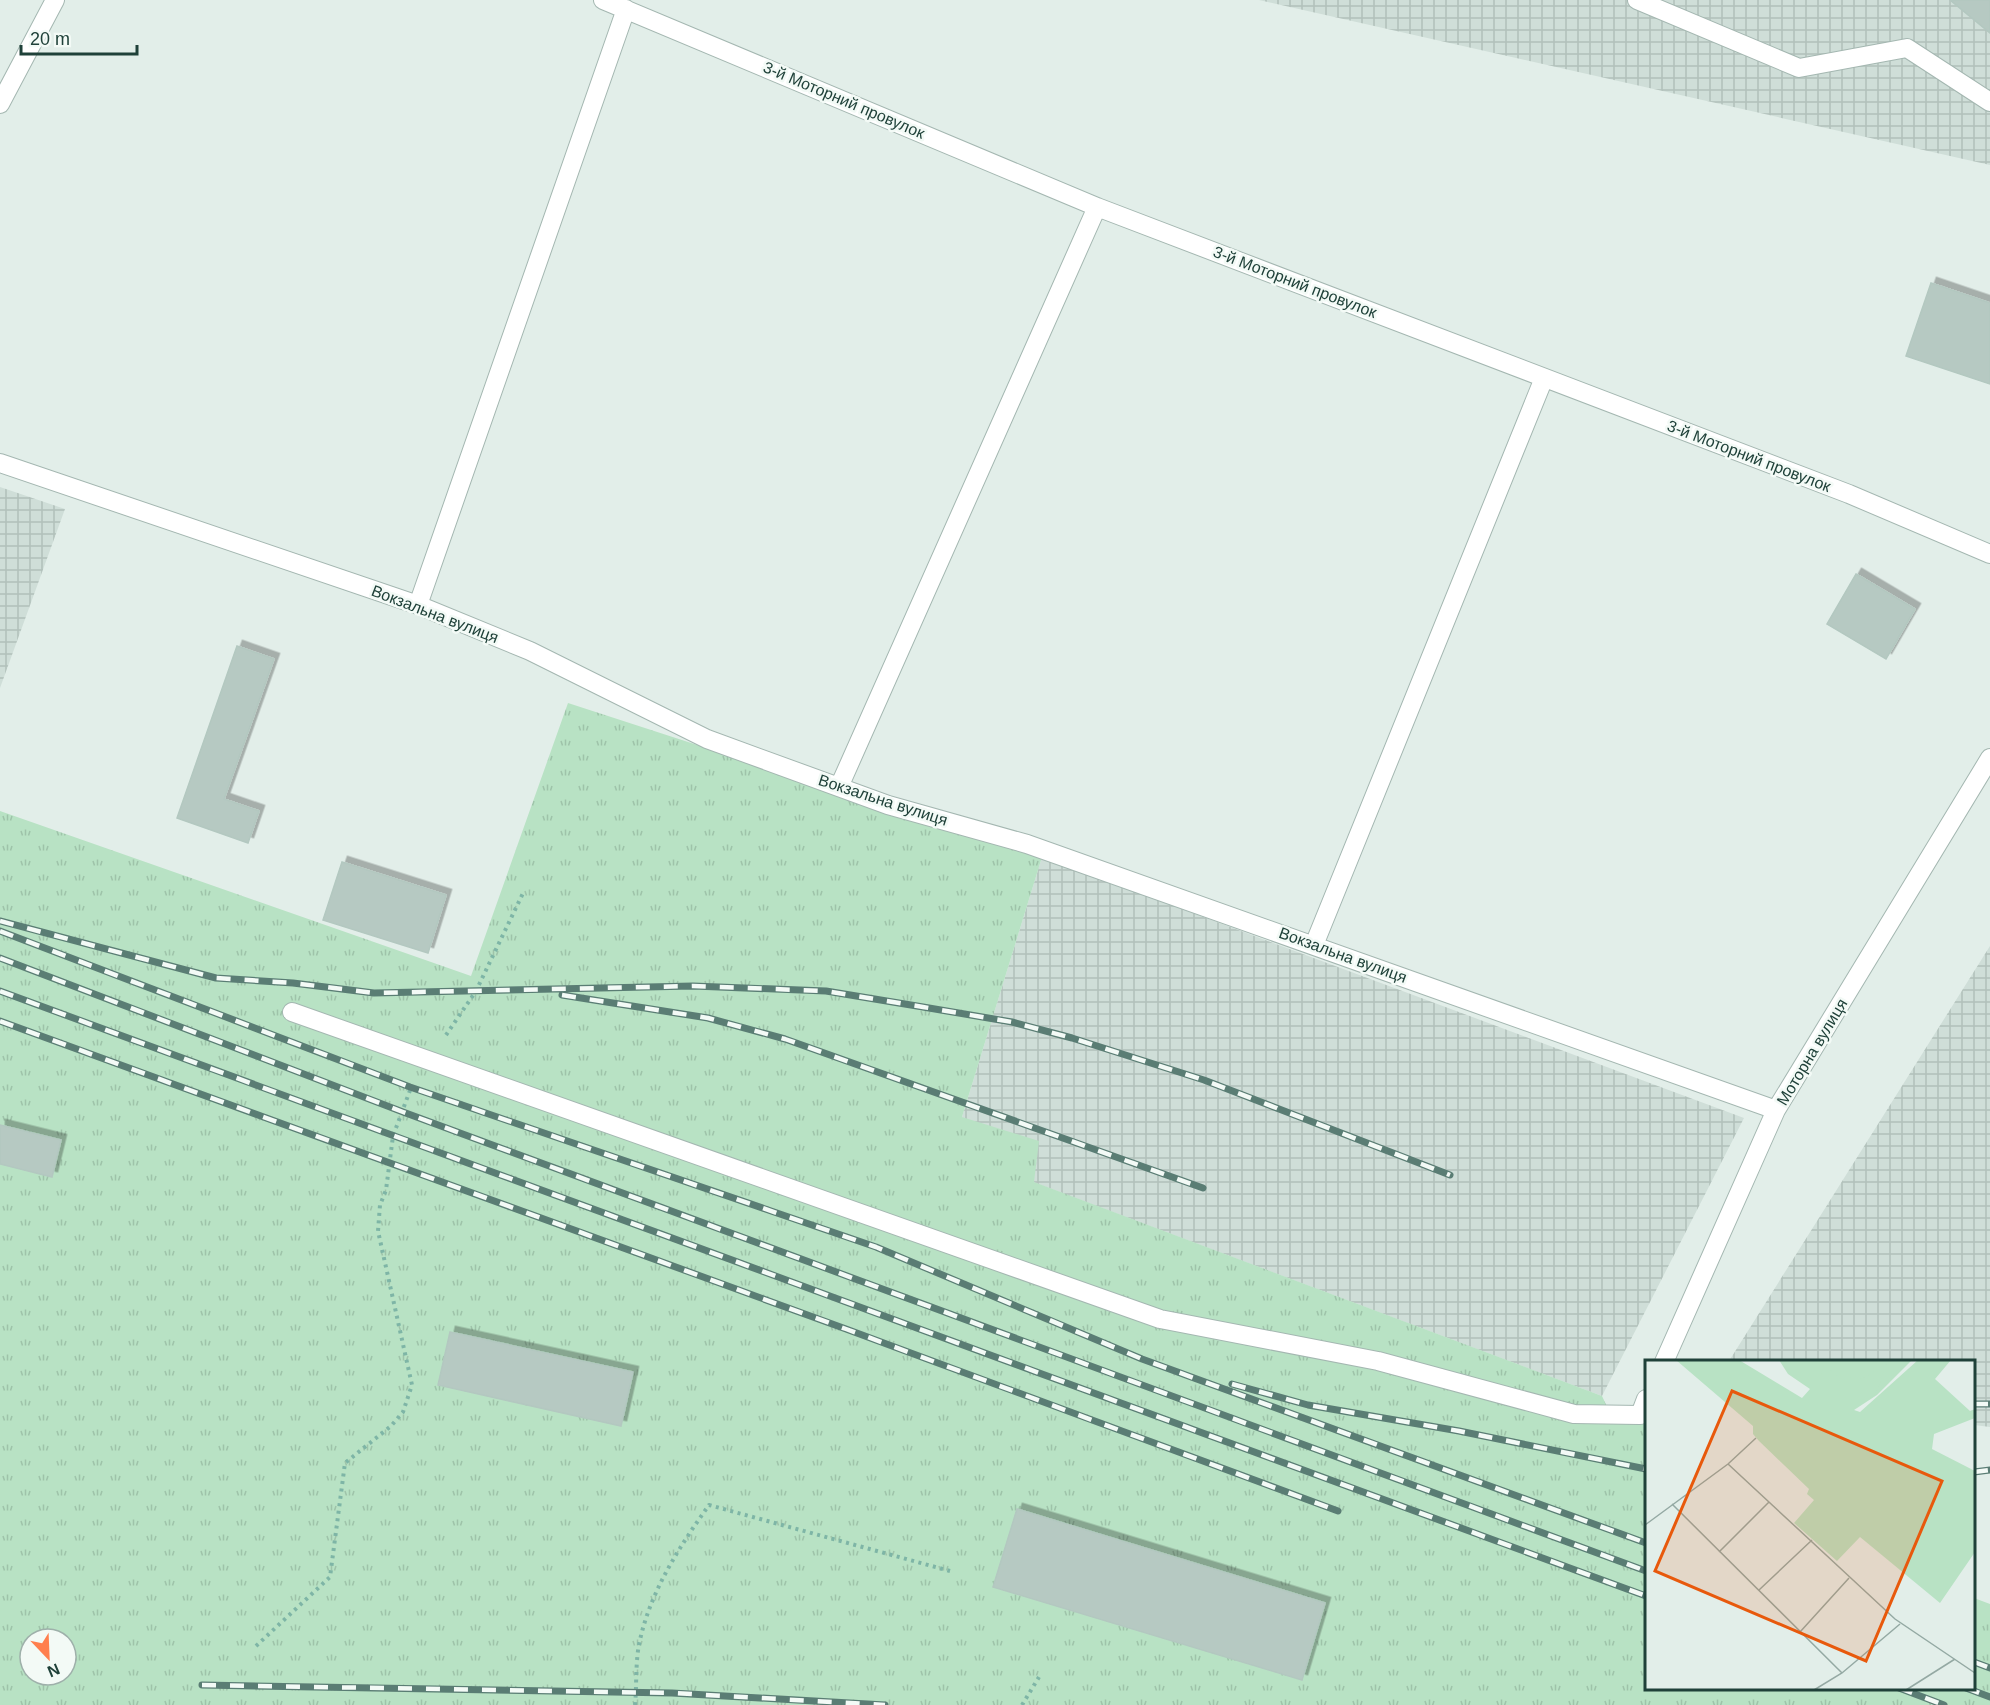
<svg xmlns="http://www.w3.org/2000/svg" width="1990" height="1705" font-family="Helvetica,sans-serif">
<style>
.industrial{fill:url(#industrial-grid)}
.grass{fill:url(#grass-tufts);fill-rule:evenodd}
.building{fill:#b6c9c2;stroke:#b3c8c0;stroke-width:1.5;filter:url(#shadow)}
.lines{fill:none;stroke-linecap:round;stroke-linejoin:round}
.minor-casing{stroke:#a4b7b1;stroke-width:20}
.path{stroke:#7eb5a6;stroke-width:4;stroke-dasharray:3 4.5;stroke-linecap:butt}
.minor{stroke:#fff;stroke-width:18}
.rail-casing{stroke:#5a7d74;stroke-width:7}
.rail{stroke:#f3faf6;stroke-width:4.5;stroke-dasharray:14;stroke-linecap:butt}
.labels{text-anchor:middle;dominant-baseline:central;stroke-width:5;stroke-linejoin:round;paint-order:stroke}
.street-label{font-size:16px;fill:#1f4139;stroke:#f3faf6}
.inset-road{fill:none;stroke:#94a9a3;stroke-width:1.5}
.view{fill:#e8590c;fill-opacity:0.15;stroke:#e8590c;stroke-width:3}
.inset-edge{fill:none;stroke:#1f4139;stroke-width:3}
</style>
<defs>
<pattern id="industrial-grid" width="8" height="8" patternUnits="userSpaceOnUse" patternTransform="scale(1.5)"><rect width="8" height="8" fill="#cfded8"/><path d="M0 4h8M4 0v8" fill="none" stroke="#b1c0ba"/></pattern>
<pattern id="grass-tufts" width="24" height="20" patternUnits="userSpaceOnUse" patternTransform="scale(1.5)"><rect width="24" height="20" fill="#b8e2c4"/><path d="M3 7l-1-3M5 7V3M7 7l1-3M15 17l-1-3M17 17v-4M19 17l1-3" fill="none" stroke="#9ec3a9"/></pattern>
<filter id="shadow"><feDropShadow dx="5.5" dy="-5.5" stdDeviation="0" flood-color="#0004"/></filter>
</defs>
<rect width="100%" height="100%" fill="#e2eee9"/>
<!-- industrial -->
<path class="industrial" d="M 1259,0 L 1990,0 L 1990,165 Z
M 0,487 L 65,509 L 0,688 Z
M 1042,857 L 1744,1118 L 1602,1396 L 1033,1182 L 962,1117 Z
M 1990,946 L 1990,1427 L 1974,1425 L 1974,1362 L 1729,1361 Z"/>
<!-- grass -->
<path class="grass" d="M 568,703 L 1042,857 L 962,1117 L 1039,1141 L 1034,1182 L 1602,1396 L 1609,1411 L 1646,1424 L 1646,1688 L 1974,1688 L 1974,1598 L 1990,1604 L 1990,1705 L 0,1705 L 0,811 L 471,976 ZM 30,1639 L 66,1639 L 66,1675 L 30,1675 Z"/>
<!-- building -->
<path class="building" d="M 1950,0 L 1990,0 L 1990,33 Z
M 1931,283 L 1990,303 L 1990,384 L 1906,356 Z
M 1856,574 L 1915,609 L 1886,659 L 1827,624 Z
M 237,646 L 274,659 L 224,799 L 259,811 L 248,843 L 177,818 Z
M 342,862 L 446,895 L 428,953 L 323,920 Z
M 0,1125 L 61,1140 L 52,1177 L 0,1164 Z
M 450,1332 L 633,1372 L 621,1426 L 438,1385 Z
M 1017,1509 L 1325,1603 L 1302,1680 L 993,1587 Z"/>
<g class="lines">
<!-- minor casing -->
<g class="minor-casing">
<path id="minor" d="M 603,0 L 1097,207 L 1849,494 L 1990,554
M 1637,0 L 1799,68 L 1907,48 L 1990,102
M 0,104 L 55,0
M 0,463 L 418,605 L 530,651 L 707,739 L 888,805 L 1027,844 L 1776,1110
M 418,605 L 626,9
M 839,787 L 1097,207
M 1314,945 L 1544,378
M 292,1012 L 1160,1319 L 1378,1361 L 1574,1414 L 1640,1415 L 1646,1399
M 1664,1362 L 1776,1110 L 1990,758"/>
</g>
<!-- path -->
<path class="path" d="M 446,1035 L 476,991 L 524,891
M 256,1646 L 330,1577 L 345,1463 L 391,1426 L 403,1412 L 412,1385 L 378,1231 L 380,1205 L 386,1190 L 393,1136 L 412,1085
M 635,1705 C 637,1684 635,1661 640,1640 C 651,1590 680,1546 709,1505 L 950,1571
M 1022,1705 L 1039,1677"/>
<!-- minor -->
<use href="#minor" class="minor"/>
<!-- rail casing -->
<g class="rail-casing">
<path id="rail" d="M 0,921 L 216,978 L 293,983 L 374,993 L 693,986 L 826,991 L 923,1007 L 1012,1022 L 1072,1038 L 1204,1080 L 1450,1175
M 0,931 L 410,1087 L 876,1247 L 1142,1359 L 1646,1543
M 0,958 L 403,1112 L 1646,1571
M 0,991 L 1646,1596
M 562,995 L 708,1018 L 785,1039 L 1203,1188
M 0,1021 L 846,1329 L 1338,1511
M 1232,1384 L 1308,1405 L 1459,1431 L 1646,1469
M 1974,1404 L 1990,1404
M 1974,1472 L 1990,1470
M 1974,1662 L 1990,1668
M 202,1685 L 672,1693 L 885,1705
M 1899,1688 L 1944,1705
M 1966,1688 L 1990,1697"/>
</g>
<!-- rail -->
<use href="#rail" class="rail"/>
</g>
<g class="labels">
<!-- street labels -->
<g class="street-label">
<text transform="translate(844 100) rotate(23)">3-й Моторний провулок</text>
<text transform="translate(1295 282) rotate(21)">3-й Моторний провулок</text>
<text transform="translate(1749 456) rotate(21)">3-й Моторний провулок</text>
<text transform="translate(435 614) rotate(21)">Вокзальна вулиця</text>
<text transform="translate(883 800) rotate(18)">Вокзальна вулиця</text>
<text transform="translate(1343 955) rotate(20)">Вокзальна вулиця</text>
<text transform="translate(1812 1052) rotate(-59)">Моторна вулиця</text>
</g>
</g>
<!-- overview -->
<g transform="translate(1645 1360)">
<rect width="330" height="330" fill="#e2eee9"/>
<path d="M 31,0 L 94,0 L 157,38 L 165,29 L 143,14 L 134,0 L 267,0 L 232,35 L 209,50 L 215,52 L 273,0 L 306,0 L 290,19 L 325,51 L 330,49 L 330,58 L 289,74 L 287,89 L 330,111 L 330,192 L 295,243 L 215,177 L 192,201 L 149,163 L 169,140 L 162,134 L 164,129 L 114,81 L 108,74 L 108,66 Z" fill="#b8e2c4"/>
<path d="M 248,0 L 259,0 L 236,21 L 229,36 L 212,42 L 198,37 L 176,15 L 179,5 L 197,20 L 211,15 L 217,19 Z" fill="#b8e2c4"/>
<path class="inset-road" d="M 83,104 L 250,259 L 330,313M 27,144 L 197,313M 0,165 L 83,104 L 111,78M 74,192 L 124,142M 114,230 L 167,180M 155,272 L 204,218M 169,330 L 197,313 L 255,264M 261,330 L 310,299"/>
<path class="view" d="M 87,31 L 297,121 L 221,301 L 10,211 Z"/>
<rect width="330" height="330" class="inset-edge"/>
</g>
<!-- north arrow -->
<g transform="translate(48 1657) rotate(157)"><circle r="28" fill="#f3faf6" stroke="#9eb0aa" stroke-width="1.5"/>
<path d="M0-4.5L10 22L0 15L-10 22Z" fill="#ff7f4e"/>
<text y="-9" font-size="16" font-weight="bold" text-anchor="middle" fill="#1f4139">N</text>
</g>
<!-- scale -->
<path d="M21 45v9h116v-9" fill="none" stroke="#1f4139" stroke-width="3"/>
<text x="30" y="45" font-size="18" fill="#1f4139" stroke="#f3faf6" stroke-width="4.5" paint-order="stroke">20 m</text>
</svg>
